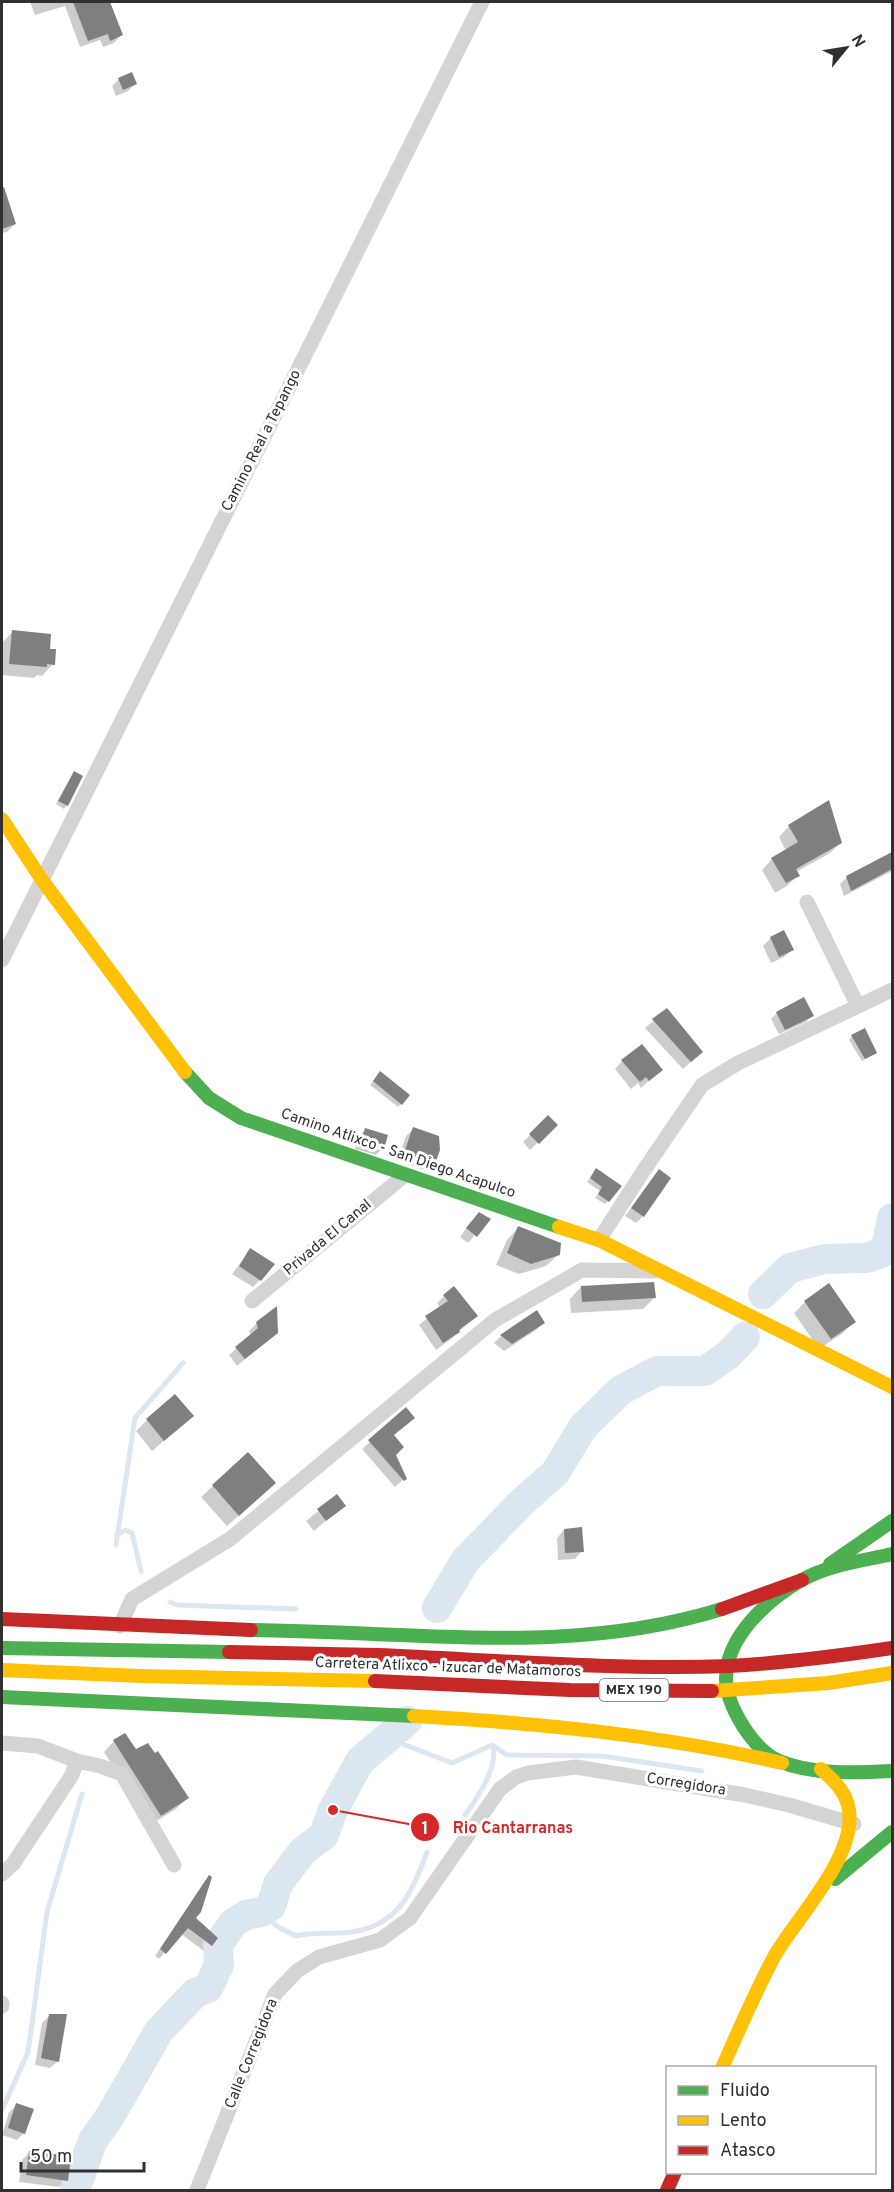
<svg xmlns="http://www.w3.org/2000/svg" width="894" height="2192" font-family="Overpass,sans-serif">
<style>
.shadow{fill:#0003}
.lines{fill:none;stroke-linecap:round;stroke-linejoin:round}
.stream{stroke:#dbe6f0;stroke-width:5}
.river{stroke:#dbe6f0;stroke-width:30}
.building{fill:#7f7f7f}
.street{stroke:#d4d4d4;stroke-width:15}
.fast{stroke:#4caf50;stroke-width:14}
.slow{stroke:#ffc107;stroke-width:14}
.jam{stroke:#c62828;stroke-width:14}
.slow-bridge{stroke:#ffc107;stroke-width:14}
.jam-bridge{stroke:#c62828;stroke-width:14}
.labels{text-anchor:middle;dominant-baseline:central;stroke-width:6;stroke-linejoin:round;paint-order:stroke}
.shield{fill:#fff;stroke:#6d6d6d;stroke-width:1.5}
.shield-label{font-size:14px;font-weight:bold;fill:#2f2f2f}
.street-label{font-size:15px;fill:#2f2f2f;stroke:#fff}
.leader{fill:none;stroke:#d62828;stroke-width:2}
.callout-dot{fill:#d62828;stroke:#fff;stroke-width:2}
.mark-label{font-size:18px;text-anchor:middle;font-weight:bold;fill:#fff}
.callout-label{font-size:16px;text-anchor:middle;font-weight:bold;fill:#d62828;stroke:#fff;stroke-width:6;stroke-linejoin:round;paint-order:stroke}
</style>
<rect width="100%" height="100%" fill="#fff"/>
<!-- shadow -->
<path class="shadow" d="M 30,2 L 99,2 L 105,18 L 121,35 L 114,43 L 103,47 L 100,40 L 80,47 L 65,6 L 35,15 Z
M 119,79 L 136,83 L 128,91 L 116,96 L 112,86 Z
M 9,208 L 15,224 L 7,232 L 2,233 L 2,210 Z
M 13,631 L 48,650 L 53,664 L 42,676 L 37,675 L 34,678 L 2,675 L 2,643 Z
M 74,773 L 67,805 L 64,809 L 56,804 Z
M 789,826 L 841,842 L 830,853 L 796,872 L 798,875 L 787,886 L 775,893 L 762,870 L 772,859 L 786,851 L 779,837 Z
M 892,854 L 892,871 L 844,896 L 840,884 L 847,877 Z
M 783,932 L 792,950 L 784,957 L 771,963 L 763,946 L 771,938 Z
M 667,1010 L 694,1059 L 683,1069 L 645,1028 Z
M 777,1013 L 812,1016 L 806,1022 L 779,1034 L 771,1019 Z
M 852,1036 L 876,1053 L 862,1061 L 849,1040 Z
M 622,1061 L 661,1070 L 641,1088 L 638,1083 L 631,1089 L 615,1069 Z
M 377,1076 L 401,1104 L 398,1107 L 370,1085 Z
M 548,1117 L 556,1125 L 530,1150 L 523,1142 Z
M 413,1129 L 434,1163 L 426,1171 L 398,1160 L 406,1136 Z
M 365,1130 L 383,1148 L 376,1155 L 355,1149 L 358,1137 Z
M 596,1170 L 608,1201 L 605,1204 L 595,1198 L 600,1191 L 587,1182 Z
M 659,1171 L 643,1216 L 636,1223 L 625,1216 Z
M 488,1220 L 468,1243 L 460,1237 L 471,1222 Z
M 518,1228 L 558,1255 L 546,1266 L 519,1274 L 496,1265 L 507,1240 Z
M 251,1250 L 260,1280 L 253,1287 L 232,1274 Z
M 581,1287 L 654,1298 L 643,1309 L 571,1313 L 570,1299 Z
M 444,1296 L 468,1323 L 451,1339 L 436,1350 L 419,1325 L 440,1308 L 437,1303 Z
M 805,1302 L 854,1321 L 843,1333 L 819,1349 L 794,1313 Z
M 536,1312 L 543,1323 L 536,1330 L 504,1351 L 494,1343 L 501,1336 Z
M 257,1323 L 268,1340 L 237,1366 L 229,1355 L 251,1336 L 249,1331 Z
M 406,1409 L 392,1436 L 394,1455 L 405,1478 L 395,1487 L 362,1449 Z
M 192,1416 L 152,1451 L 136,1431 L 147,1420 Z
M 248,1454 L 262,1495 L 227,1526 L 201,1497 Z
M 337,1496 L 344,1505 L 314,1531 L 306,1521 Z
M 564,1530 L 582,1551 L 575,1559 L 558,1560 L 557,1538 Z
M 114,1741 L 136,1751 L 155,1755 L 187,1798 L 176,1809 L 150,1825 L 104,1752 Z
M 209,1877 L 194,1919 L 210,1945 L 204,1951 L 181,1934 L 159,1959 L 155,1956 L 203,1884 Z
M 50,2015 L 58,2061 L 50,2068 L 35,2065 L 42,2023 Z
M 17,2105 L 24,2133 L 17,2140 L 2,2135 L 9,2112 Z
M 30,2152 L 66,2180 L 59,2187 L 19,2182 L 22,2160 Z"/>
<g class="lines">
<!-- stream -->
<path class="stream" d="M 117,1535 L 125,1530 L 132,1533 L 141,1571
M 116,1545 L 135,1418 L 183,1363
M 170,1602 L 177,1605 L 296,1609
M 387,1736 L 400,1743 L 452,1763 L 492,1745 L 507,1755 L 602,1756 L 702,1771
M 465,1815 C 477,1799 498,1767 493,1747
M 261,1912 L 278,1927 L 296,1936 C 314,1931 333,1935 352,1932 C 399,1925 412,1892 427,1852
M 2,2110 L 28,2052 L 47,1912 L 82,1794"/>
<!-- river -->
<path class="river" d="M 763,1294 L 790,1268 L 824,1259 L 866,1258 L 881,1253 L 887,1243 L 892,1218
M 437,1608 L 465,1561 L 523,1501 L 555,1473 L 583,1427 L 621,1390 L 657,1371 L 705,1371 L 728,1355 L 745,1337
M 75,2190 L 93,2140 L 109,2118 L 159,2031 L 195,1993 L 208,1988 L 219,1965 L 218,1945 L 233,1923 L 246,1915 L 261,1912 L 271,1906 L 278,1884 L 302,1852 L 324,1835 L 333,1810 L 360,1761 L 407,1721"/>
</g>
<!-- building -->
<path class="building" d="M 73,2 L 110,2 L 123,35 L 110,41 L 108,34 L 88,41 Z
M 132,72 L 137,84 L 123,90 L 118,78 Z
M 4,187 L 16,224 L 2,229 L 2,188 Z
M 12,630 L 51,634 L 50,649 L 56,649 L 55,665 L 47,664 L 47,667 L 9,664 Z
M 74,771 L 83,776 L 68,806 L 58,801 Z
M 829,800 L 842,843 L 796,869 L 800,876 L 786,883 L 771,858 L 798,842 L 788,825 Z
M 892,852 L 892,869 L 851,891 L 846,876 Z
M 784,930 L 794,950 L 779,957 L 770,937 Z
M 804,997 L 814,1016 L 785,1030 L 776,1012 Z
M 667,1008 L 703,1052 L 691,1062 L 652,1019 Z
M 865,1028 L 877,1053 L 865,1059 L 851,1035 Z
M 642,1044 L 663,1070 L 649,1081 L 646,1077 L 640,1082 L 621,1060 Z
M 380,1071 L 410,1095 L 402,1105 L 373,1081 Z
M 548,1115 L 558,1125 L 539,1144 L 529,1134 Z
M 413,1127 L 439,1136 L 440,1150 L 435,1164 L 404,1153 Z
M 365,1128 L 388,1135 L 384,1149 L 361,1142 Z
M 596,1168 L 622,1186 L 609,1202 L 598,1194 L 602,1187 L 590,1178 Z
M 659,1169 L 671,1178 L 644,1217 L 631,1208 Z
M 479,1212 L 491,1219 L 477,1237 L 466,1228 Z
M 518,1226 L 561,1243 L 560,1255 L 531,1264 L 507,1253 Z
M 250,1248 L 275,1264 L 261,1281 L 239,1266 Z
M 654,1282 L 656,1298 L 582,1302 L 581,1286 Z
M 829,1283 L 856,1322 L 831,1339 L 804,1301 Z
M 454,1286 L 478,1316 L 459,1330 L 460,1332 L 443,1343 L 425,1316 L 448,1301 L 443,1295 Z
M 277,1306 L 278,1333 L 245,1359 L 235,1347 L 258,1328 L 256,1322 Z
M 537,1310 L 545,1323 L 512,1344 L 500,1335 Z
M 175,1394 L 194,1416 L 164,1441 L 146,1419 Z
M 406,1407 L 415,1418 L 394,1435 L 404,1447 L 396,1455 L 407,1479 L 404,1481 L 368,1440 Z
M 248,1452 L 276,1483 L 239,1516 L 212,1485 Z
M 337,1494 L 346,1506 L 326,1521 L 317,1509 Z
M 582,1527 L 584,1552 L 565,1553 L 564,1529 Z
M 125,1733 L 136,1749 L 148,1743 L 155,1753 L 158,1751 L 189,1798 L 161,1816 L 113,1740 Z
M 209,1875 L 212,1877 L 201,1912 L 196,1918 L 218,1938 L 212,1946 L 188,1928 L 166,1954 L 160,1949 Z
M 49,2014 L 67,2014 L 59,2062 L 41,2058 Z
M 16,2103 L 34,2109 L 25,2134 L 8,2128 Z
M 29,2151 L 71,2156 L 68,2181 L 26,2175 Z"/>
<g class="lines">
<!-- street -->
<path class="street" d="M 807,902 L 858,1006
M 2,960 L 482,2
M 599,1240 L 642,1173 L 702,1085 L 738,1063 L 892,990
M 252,1301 L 405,1175
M 120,1626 L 132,1599 L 230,1539 L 495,1320 L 582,1270 L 655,1271
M 2,1743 L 38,1746 L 77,1761 L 100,1766 L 122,1774 L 174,1865
M 2,1874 L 13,1864 L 72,1775 L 77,1761
M 2,2003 L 2,2006
M 197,2190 L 275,1994 L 297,1971 L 319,1957 L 380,1940 L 410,1918 L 500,1789 L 516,1777 L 528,1773 L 576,1767 L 745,1795 L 789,1805 L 854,1824"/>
<!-- fast -->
<path class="fast" d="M 185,1072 L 209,1098 L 241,1118 L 559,1227
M 892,1554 C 862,1561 827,1565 800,1581 C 766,1601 726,1637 726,1679 C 726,1695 735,1713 743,1726 C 752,1740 763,1754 779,1761 C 812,1775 856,1773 892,1771
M 830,1564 L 892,1521
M 251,1630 C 292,1631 334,1632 374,1634 C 494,1639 606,1645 722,1609
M 2,1648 L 229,1652
M 2,1697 L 414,1716
M 835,1879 L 892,1832"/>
<!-- slow -->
<path class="slow" d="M 2,819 L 42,880 L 185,1072
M 559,1227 L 599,1240 L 892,1387
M 2,1670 L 141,1676 L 375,1681
M 414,1716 C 539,1723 661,1735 782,1763
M 722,2068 C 739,2030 755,1992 775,1955 C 797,1917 856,1857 849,1810 C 846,1791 834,1781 821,1769"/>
<!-- jam -->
<path class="jam" d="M 722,1609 L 802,1580
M 2,1619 L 251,1630
M 229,1652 L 378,1655
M 667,2190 L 675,2172"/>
<!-- slow-bridge -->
<path class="slow-bridge" d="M 712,1691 L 828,1683 L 892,1673"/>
<!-- jam-bridge -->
<path class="jam-bridge" d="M 378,1655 C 495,1660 612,1670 729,1666 C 784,1663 838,1656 892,1648
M 375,1681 L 570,1690 L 712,1691"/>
</g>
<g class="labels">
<!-- shield labels -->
<rect class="shield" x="599.5" y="1679" width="69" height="22" rx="4.5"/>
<g class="shield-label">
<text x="634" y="1690">MEX 190</text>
</g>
<!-- street labels -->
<g class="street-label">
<text transform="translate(262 441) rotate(-63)">Camino Real a Tepango</text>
<text transform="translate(398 1154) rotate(19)">Camino Atlixco - San Diego Acapulco</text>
<text transform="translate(328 1238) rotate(-40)">Privada El Canal</text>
<text transform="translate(448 1668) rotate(2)">Carretera Atlixco - Izucar de Matamoros</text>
<text transform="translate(686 1785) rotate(9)">Corregidora</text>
<text transform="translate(252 2054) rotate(-68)">Calle Corregidora</text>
</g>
</g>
<!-- callouts -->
<path class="leader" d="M333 1810L425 1827"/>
<g class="callout-dot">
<circle cx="333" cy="1810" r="6"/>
<circle cx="425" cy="1827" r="15"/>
</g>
<g class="mark-label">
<text x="425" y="1834">1</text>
</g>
<g class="callout-label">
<text x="513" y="1833">Rio Cantarranas</text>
</g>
<!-- border -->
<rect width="894" height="2192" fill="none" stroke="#2f2f2f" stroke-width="6"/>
<!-- legend -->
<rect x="666" y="2066" width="210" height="108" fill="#ffffff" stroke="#acacac" stroke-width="1.5"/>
<rect x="678" y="2086" width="30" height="9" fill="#4caf50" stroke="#acacac" stroke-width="1.5"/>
<text x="720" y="2096" font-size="18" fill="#2f2f2f">Fluido</text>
<rect x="678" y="2116" width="30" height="9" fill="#ffc107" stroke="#acacac" stroke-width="1.5"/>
<text x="720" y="2126" font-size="18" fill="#2f2f2f">Lento</text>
<rect x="678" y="2146" width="30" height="9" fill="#c62828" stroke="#acacac" stroke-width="1.5"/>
<text x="720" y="2156" font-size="18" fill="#2f2f2f">Atasco</text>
<!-- north arrow -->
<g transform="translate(846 48) rotate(60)" stroke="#ffffff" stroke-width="4.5" paint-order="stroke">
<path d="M0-4.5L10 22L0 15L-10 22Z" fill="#2f2f2f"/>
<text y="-9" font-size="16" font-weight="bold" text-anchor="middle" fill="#2f2f2f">N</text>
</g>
<!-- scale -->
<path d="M21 2162v9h123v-9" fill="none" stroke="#2f2f2f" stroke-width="3"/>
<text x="30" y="2162" font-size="18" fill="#2f2f2f" stroke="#ffffff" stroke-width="4.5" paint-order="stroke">50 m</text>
</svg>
